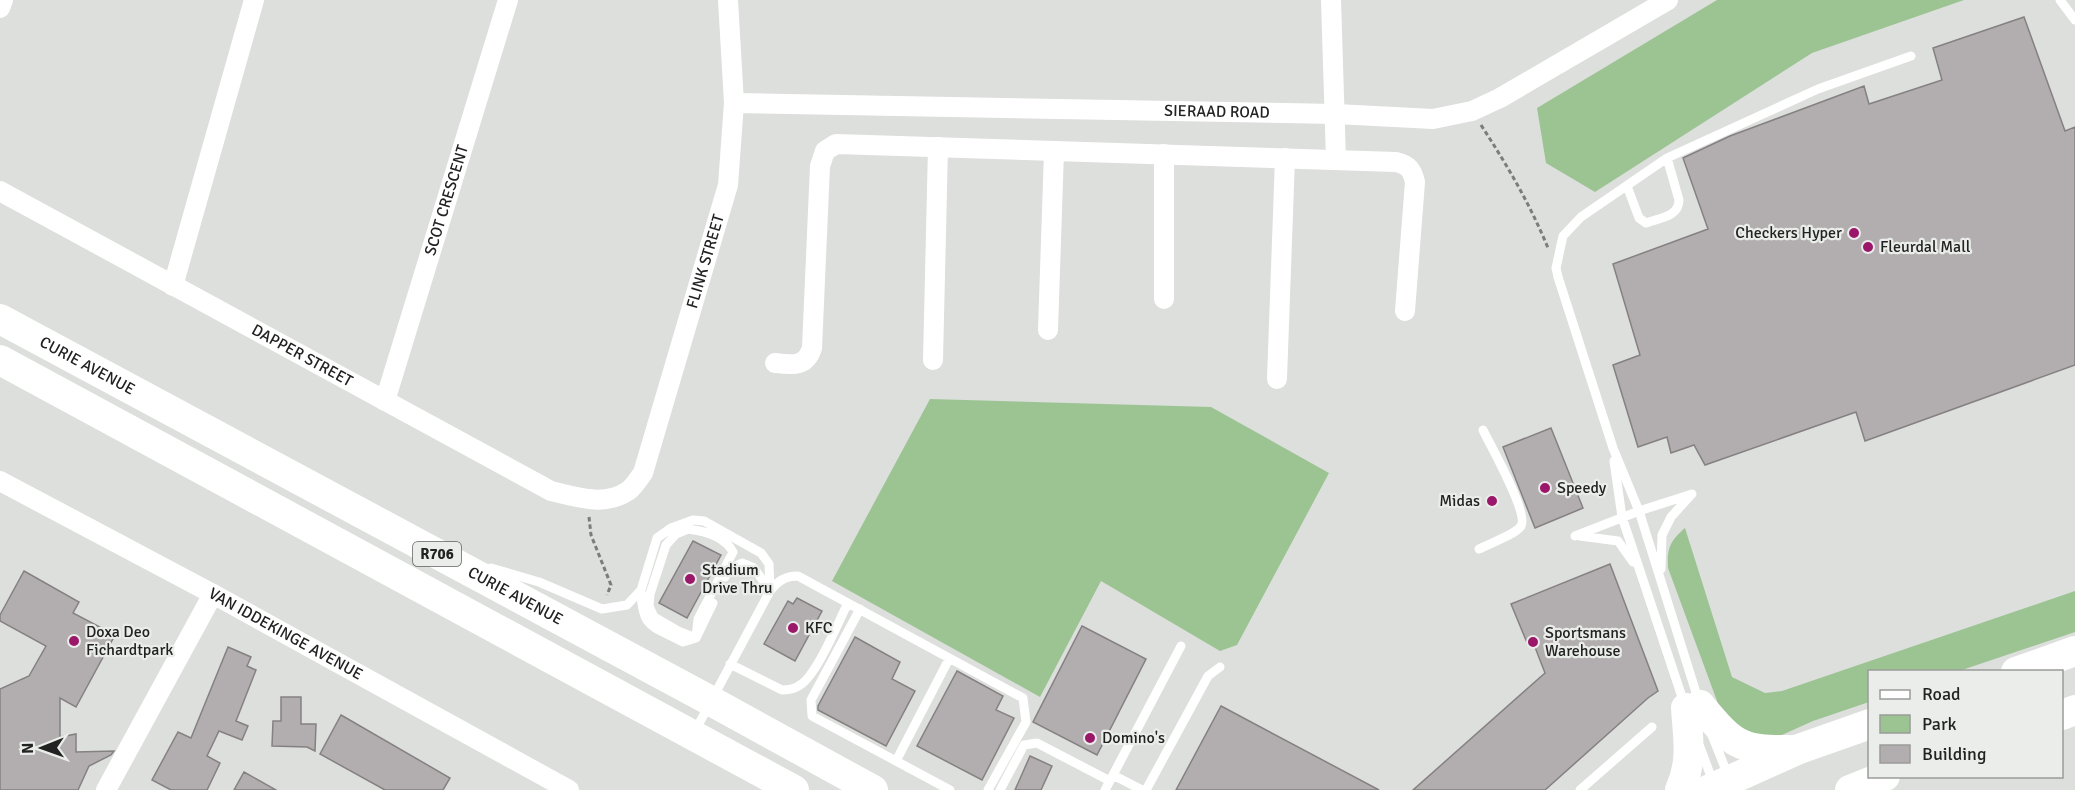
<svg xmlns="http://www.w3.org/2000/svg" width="2075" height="790" font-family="Signika,sans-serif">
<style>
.green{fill:#9cc493}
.building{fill:#b2aeaf;stroke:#858183;stroke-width:1.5}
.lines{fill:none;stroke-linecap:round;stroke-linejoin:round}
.path{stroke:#7b7d7b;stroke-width:3;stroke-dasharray:4.5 3;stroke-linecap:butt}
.service{stroke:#fff;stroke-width:9}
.minor{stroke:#fff;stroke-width:20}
.primary{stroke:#fff;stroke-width:30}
.poi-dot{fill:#9b176a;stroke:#eaede9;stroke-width:2}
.labels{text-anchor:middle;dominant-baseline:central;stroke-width:4.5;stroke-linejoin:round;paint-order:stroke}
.shield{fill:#eaede9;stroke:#5d5f5d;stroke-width:1.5}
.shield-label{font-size:15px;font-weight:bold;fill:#212221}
.street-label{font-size:16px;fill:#212221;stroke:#eaede9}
.poi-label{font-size:16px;fill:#212221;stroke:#eaede9;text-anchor:start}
</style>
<rect width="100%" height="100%" fill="#dddfdc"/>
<!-- green -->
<path class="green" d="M 1717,0 L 1964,0 L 1812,53 L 1595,192 L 1546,163 L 1537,108 Z
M 930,399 L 1211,407 L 1329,473 L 1237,645 L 1220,651 L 1101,581 L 1040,697 L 832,581 Z
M 1685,528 L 1732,677 L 1765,693 L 1782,691 L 2075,591 L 2075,632 L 1959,671 L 1870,672 L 1869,702 L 1813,721 L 1766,742 L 1724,720 L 1668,568 C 1667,548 1670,541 1685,528 Z"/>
<!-- building -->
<path class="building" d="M 2024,17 L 2065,131 L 2075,127 L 2075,365 L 1865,441 L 1856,412 L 1705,465 L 1694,445 L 1671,453 L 1667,437 L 1638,447 L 1613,365 L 1640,355 L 1613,264 L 1708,229 L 1683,158 L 1730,136 L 1864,86 L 1869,104 L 1942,80 L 1933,48 Z
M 1551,428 L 1583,508 L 1535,528 L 1503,447 Z
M 693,541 L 721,555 L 687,618 L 659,603 Z
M 1610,564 L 1658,691 L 1648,698 L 1545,790 L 1413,790 L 1545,673 L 1533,642 L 1528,645 L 1511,604 Z
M 24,571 L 79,602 L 73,613 L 115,635 L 76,707 L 60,698 L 60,737 L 76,734 L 76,752 L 114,751 L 111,755 L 89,766 L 78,790 L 0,790 L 0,689 L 29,676 L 46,646 L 0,621 L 0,615 Z
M 797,598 L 822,611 L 795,661 L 764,644 L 788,601 L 793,604 Z
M 1082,626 L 1146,659 L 1097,755 L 1033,722 Z
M 855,637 L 900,662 L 892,679 L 915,691 L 886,746 L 818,710 L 818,706 Z
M 228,647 L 251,657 L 247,666 L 256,670 L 236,721 L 248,726 L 242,740 L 219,731 L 207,756 L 220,763 L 207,790 L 171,790 L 152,780 L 178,732 L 191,738 Z
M 957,671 L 1003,696 L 996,710 L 1014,718 L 982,780 L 917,746 Z
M 281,697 L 301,697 L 301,724 L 316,724 L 315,751 L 307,747 L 272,746 L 273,721 L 281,721 Z
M 1221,706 L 1379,790 L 1176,790 Z
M 341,715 L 450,778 L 443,790 L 385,790 L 320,754 Z
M 1030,756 L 1052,766 L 1041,790 L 1015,790 Z
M 244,772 L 276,790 L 234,790 Z"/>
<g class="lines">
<!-- path -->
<path class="path" d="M 1481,125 C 1507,165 1530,204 1548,248
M 589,517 L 591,535 L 611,585 L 607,595"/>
<!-- service -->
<path class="service" d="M 2060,0 L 2075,20
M 1627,186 L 1639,218 L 1646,223 C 1659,218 1679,217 1679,200 L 1667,158
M 1614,461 L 1622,517 L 1685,706
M 688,529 C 704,531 725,537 733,552 L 698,619 L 696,638 L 678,631 L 654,617 L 649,606 L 650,594 L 666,545 L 676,534 Z
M 1575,536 L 1639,511 L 1692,494
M 1580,536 L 1618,541 L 1633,562
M 1479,549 C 1489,544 1516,534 1521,526 C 1529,513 1490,445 1483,430
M 491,568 L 539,582 L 602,609 L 627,605 L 641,590 L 657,538 L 671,528 L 693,520 L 704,521 L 761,553 L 769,564 L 770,591
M 1661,569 L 1662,535 L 1671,517 L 1690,496
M 725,577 L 729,569 L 742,563 L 754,568 L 770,591
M 641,590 C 642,629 651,625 683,642 L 696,638 L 713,603
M 860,609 L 811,700 L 812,716 L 896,761
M 949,659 L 896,761 L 950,790
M 730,664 L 782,690 C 789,690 795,689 800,685 C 817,675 838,622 848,603
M 1699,702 L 1639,511 L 1613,448 L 1558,277 L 1556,268 L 1563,236 L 1581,217 L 1667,158 L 1818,89 L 1911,56
M 694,733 L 770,591 C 778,581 785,576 798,576 L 1023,698 L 1026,722 L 988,790
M 1712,735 L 1729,778
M 1700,747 L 1713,782
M 1113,775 L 1181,646
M 1000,790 L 1024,745 L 1037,743 L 1110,781
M 1105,790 L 1113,775 L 1142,790
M 1146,790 L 1208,676 L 1220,667
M 1580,790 L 1652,727"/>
<!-- minor -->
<g class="minor">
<path d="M 1331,0 L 1336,160"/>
<path d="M 0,8 L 3,0"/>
<path id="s1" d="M 734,103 L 1336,114 L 1433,119 L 1472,111 L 1500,98 L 1668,0"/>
<path d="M 1164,154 L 1164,299"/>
<path id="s2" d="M 0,191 L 551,491 C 576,497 604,507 628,491 C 634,487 639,478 643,473 L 728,185 L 734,103 L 728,0"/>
<path d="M 173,286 L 254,0"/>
<path d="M 1048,330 L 1054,151"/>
<path d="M 933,360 L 938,147"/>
<path d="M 775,363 C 793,365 806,367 812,348 L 820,166 L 825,151 L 836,144 L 1396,162 C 1409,165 1412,170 1415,182 L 1405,311"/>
<path d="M 1277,379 L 1285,158"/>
<path id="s3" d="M 385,401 L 508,0"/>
<path id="s4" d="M 0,481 L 213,594 L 569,790"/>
<path d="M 106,790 L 213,594"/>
</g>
<!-- primary -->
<g class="primary">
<path id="s5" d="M 0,319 L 711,701 L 873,790"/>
<path d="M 0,360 L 794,790"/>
<path d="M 2016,672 L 2075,651"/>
<path d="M 1700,705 C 1732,743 1738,751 1790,750"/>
<path d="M 2062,715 L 2075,710"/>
<path d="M 1680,790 C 1693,761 1688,739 1686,708"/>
<path d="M 1708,790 L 1799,749 L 1870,724"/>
<path d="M 1850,790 L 1885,776"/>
</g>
</g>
<!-- markers -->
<g class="poi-dot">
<circle cx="1854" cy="233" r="6"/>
<circle cx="1868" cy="247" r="6"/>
<circle cx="1545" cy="488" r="6"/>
<circle cx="1492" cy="501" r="6"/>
<circle cx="690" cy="579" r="6"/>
<circle cx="793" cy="628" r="6"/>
<circle cx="74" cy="641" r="6"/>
<circle cx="1533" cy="642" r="6"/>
<circle cx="1090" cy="738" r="6"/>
</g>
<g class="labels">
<!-- shield labels -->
<rect class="shield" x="413" y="542" width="48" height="24" rx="4.5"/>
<g class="shield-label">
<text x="437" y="554">R706</text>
</g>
<!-- street labels -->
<g class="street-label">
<text stroke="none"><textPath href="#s1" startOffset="483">SIERAAD ROAD</textPath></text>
<text stroke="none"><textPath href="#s3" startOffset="210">SCOT CRESCENT</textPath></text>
<text stroke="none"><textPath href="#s2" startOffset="951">FLINK STREET</textPath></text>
<text stroke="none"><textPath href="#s2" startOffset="344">DAPPER STREET</textPath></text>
<text stroke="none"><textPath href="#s5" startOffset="99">CURIE AVENUE</textPath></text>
<text stroke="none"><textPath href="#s5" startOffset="585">CURIE AVENUE</textPath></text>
<text stroke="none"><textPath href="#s4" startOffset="324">VAN IDDEKINGE AVENUE</textPath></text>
</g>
<!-- poi labels -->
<g class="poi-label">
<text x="1842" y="233" text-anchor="end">Checkers Hyper</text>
<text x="1880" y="247">Fleurdal Mall</text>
<text x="1557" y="488">Speedy</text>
<text x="1480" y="501" text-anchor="end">Midas</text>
<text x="702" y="570">Stadium<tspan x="702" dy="18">Drive Thru</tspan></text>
<text x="805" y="628">KFC</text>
<text x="86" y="632">Doxa Deo<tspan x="86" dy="18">Fichardtpark</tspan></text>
<text x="1545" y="633">Sportsmans<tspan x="1545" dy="18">Warehouse</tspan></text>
<text x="1102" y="738">Domino's</text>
</g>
</g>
<!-- legend -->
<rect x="1868" y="670" width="195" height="108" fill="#eaede9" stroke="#9a9c99" stroke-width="1.5"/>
<rect x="1880" y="690" width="30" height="9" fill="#ffffff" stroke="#9a9c99" stroke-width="1.5"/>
<text x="1922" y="700" font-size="18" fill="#212221">Road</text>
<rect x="1880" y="715" width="30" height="18" fill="#9cc493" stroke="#9a9c99" stroke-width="1.5"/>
<text x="1922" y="730" font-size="18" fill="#212221">Park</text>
<rect x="1880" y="745" width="30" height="18" fill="#b2aeaf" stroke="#9a9c99" stroke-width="1.5"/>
<text x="1922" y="760" font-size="18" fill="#212221">Building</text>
<!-- north arrow -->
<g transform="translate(42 748) rotate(269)" stroke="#eaede9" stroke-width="4.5" paint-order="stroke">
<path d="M0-4.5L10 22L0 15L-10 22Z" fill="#212221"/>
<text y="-9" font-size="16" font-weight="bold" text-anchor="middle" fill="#212221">N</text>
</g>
</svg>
